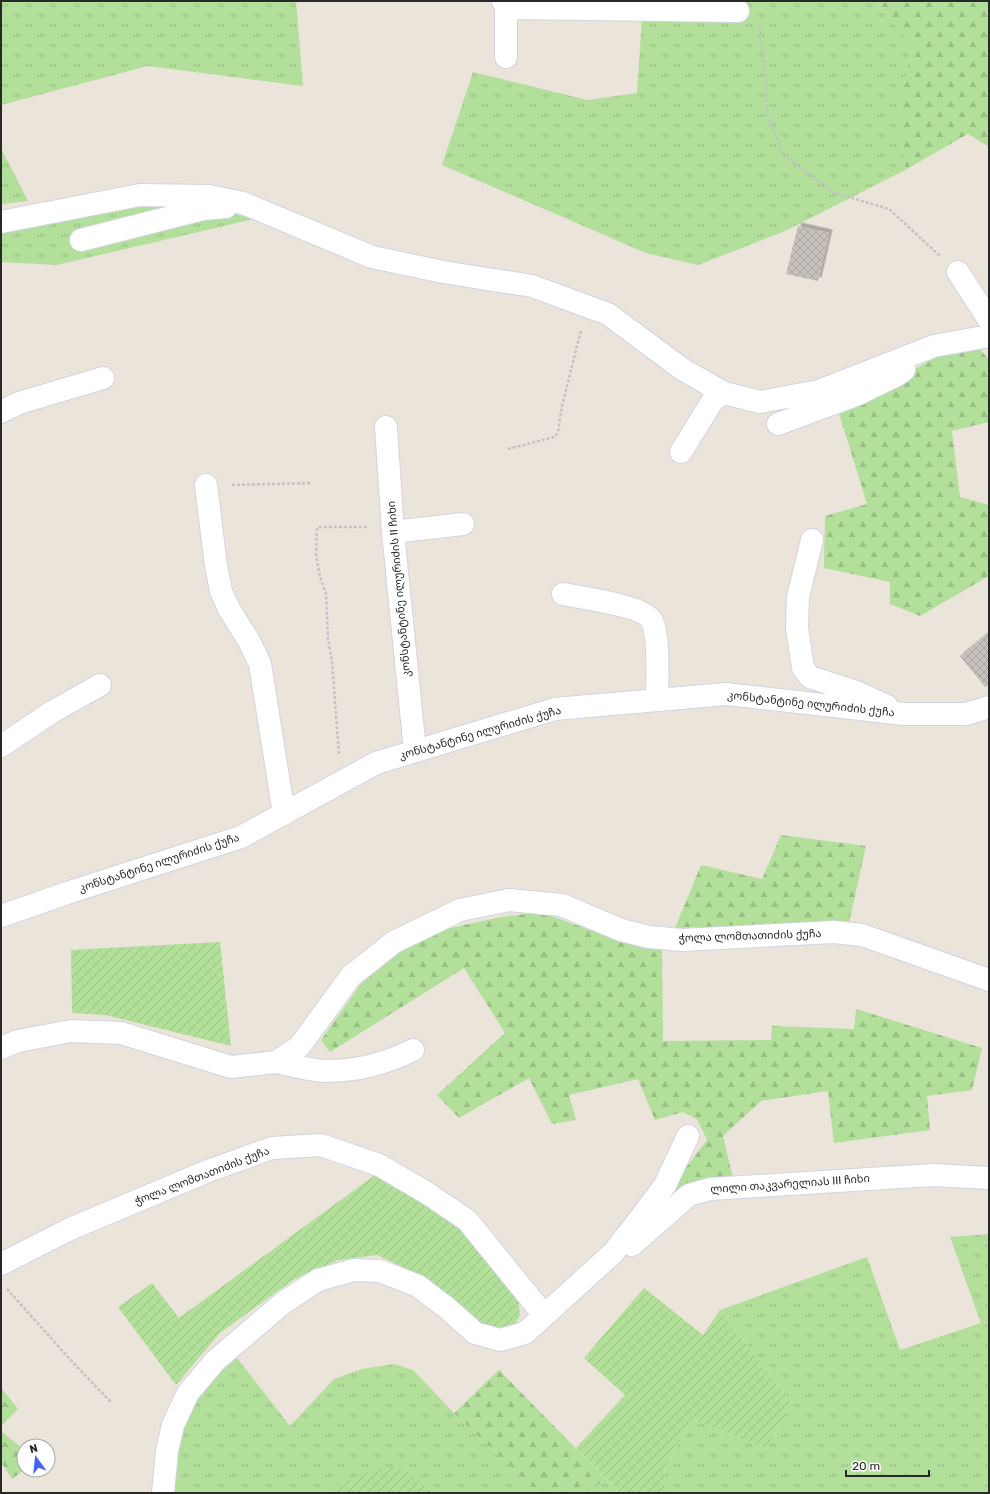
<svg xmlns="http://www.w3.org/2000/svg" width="990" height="1494" font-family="Rubik,'Noto Sans Georgian',sans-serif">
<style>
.grass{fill:url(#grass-tufts)}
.forest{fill:url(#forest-firs)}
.garden{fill:url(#garden-furrows)}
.building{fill:url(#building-cross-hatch);filter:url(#shadow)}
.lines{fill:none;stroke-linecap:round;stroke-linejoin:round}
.minor-casing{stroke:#d1d4e1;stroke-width:24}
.path{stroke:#c3c3c3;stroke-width:2.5;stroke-dasharray:3 2;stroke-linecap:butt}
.minor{stroke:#fff;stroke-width:22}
.labels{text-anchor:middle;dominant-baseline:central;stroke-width:3;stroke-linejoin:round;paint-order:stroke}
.street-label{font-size:11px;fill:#292929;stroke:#fff}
</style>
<defs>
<pattern id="grass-tufts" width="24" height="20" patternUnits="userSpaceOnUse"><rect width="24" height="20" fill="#b2df9a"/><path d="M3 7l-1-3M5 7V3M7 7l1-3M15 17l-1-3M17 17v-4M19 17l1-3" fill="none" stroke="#99bf85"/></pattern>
<pattern id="forest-firs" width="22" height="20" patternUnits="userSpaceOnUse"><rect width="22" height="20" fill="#b2df9a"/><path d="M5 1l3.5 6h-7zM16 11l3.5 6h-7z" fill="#99bf85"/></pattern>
<pattern id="garden-furrows" width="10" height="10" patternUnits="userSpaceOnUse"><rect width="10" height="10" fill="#b2df9a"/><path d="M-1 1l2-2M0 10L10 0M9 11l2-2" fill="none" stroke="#99bf85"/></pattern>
<pattern id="building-cross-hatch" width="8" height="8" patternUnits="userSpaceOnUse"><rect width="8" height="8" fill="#c6c1bb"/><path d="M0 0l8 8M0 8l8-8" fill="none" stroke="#aaa6a1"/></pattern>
<filter id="shadow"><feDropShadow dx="3.5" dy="-3.5" stdDeviation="0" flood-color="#0004"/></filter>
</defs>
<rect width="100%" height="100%" fill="#ebe4db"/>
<!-- grass -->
<path class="grass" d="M 1,1 L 296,1 L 303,86 L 148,66 L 1,105 Z
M 643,1 L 874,1 L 913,45 L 900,101 L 905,170 L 785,231 L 698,265 L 646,253 L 442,165 L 473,72 L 587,100 L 637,93 Z
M 1,148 L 28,201 L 1,204 Z
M 143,202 L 190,205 L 76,232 L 81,251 L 228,213 L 258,218 L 57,265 L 1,262 L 1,229 Z
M 989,1234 L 989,1493 L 666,1493 L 664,1470 L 691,1419 L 766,1449 L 792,1404 L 720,1310 L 867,1257 L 900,1350 L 981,1323 L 950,1237 Z
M 234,1354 L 290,1426 L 334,1379 L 362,1369 L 394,1364 L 413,1370 L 454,1413 L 538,1493 L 433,1493 L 422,1482 L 396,1466 L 342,1483 L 332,1493 L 170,1493 L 179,1431 L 200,1389 Z
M 605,1478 L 620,1493 L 590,1493 Z"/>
<!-- forest -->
<path class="forest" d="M 874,1 L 989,1 L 989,147 L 968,134 L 905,170 L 900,101 L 913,45 Z
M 954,348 L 979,348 L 989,360 L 989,422 L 952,431 L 960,497 L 989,505 L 989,576 L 920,616 L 890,604 L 890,582 L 824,568 L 825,516 L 867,504 L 838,410 Z
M 781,835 L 866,846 L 849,923 L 675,928 L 701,865 L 762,879 Z
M 541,912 L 614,939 L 662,948 L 663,1041 L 771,1040 L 772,1026 L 854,1029 L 856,1009 L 982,1048 L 972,1090 L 927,1096 L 930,1130 L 834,1143 L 828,1091 L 761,1101 L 723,1136 L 733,1178 L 642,1225 L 707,1140 L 697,1119 L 683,1112 L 655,1120 L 638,1079 L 569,1095 L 576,1120 L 552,1124 L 529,1078 L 459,1118 L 437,1095 L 505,1033 L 464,968 L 330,1052 L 321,1040 L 361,984 L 395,951 L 446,929 L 501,917 Z
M 499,1370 L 605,1478 L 590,1493 L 538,1493 L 454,1413 Z
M 1,1388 L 18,1409 L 1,1426 Z
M 1,1431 L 24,1450 L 24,1470 L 12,1479 L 3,1465 L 1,1466 Z"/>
<!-- garden -->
<path class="garden" d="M 220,942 L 231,1046 L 105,1015 L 72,1013 L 71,950 Z
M 375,1175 L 406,1189 L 456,1223 L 518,1298 L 520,1315 L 515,1325 L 502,1332 L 470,1321 L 422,1276 L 377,1255 L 338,1260 L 293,1280 L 220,1333 L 176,1385 L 118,1307 L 152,1283 L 179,1318 Z
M 644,1288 L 703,1335 L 720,1310 L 792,1404 L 766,1449 L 691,1419 L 664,1470 L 666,1493 L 620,1493 L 576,1448 L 625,1395 L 584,1358 Z
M 397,1466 L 422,1482 L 433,1493 L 332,1493 L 342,1483 L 377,1469 Z"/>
<!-- building -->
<path class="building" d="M 798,226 L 829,233 L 818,281 L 786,274 Z
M 989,632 L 989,684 L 985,687 L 960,656 Z"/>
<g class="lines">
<!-- minor casing -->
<g class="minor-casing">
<path id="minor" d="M 503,1 L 506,8 L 506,57
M 506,8 L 738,11
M 1,222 L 140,195 L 209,196 L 243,203 L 372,257 L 443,272 L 532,286 L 608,314 L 682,369 L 724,393 L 760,402 L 819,391 L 934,346 L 989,336
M 81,240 L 203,209 L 226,207
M 958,272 L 989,320
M 1,412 L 19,403 L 103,378
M 778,424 L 856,395 L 897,375 L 904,370
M 386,427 L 393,532 L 415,751
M 681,452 L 713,400 L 724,393
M 206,485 L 216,566 L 221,591 L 229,609 L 249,641 L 260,664 L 284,814
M 393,532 L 463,524
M 812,540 L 798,597 L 797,628 L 803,668 L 810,677 L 856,692 L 887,706
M 563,594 C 581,598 644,605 652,621 C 660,638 657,680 657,700
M 1,746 L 52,712 L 100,685
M 1,916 L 67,893 L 241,837 L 376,763 L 555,709 L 726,694 L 904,714 L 966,714 L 989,707
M 1,1048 L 18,1041 L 71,1031 L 121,1033 L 231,1067 L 276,1062 L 299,1047 L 351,976 L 394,942 L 460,910 L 509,900 L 562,905 L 621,930 L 649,937 L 683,940 L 834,932 L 862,935 L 989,980
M 276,1062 C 292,1065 311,1071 327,1071 C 357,1071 387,1063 413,1050
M 632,1245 L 689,1195 L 710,1189 L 933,1175 L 989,1178
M 1,1264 L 70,1229 L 208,1171 L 272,1148 L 321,1145 L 379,1165 L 427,1193 L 467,1220 L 544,1315
M 163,1493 L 167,1451 L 173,1425 L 188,1393 L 215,1361 L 283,1303 L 318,1280 L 354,1270 L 380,1271 L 418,1286 L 447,1308 L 475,1333 L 500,1340 L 525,1333 L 613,1253 L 635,1225 L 665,1185 L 688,1136"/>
</g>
<!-- path -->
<path class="path" d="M 758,26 L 760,27 L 766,76 L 767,114 L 783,155 L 835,193 L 889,209 L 940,256
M 508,449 L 550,438 L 555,437 L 558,432 L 562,406 L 581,330
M 232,485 L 312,483
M 339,754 L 332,662 L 328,639 L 326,594 L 320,577 L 316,555 L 317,528 L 321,527 L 368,527
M 7,1289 L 76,1366 L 112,1403"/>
<!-- minor -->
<use href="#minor" class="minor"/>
</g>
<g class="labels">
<!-- street labels -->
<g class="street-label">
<text transform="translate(399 589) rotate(-95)">კონსტანტინე ილურიძის II ჩიხი</text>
<text transform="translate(811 704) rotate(6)">კონსტანტინე ილურიძის ქუჩა</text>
<text transform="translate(480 733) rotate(-16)">კონსტანტინე ილურიძის ქუჩა</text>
<text transform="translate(159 863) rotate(-18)">კონსტანტინე ილურიძის ქუჩა</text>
<text transform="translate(750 936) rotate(-2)">ჭოლა ლომთათიძის ქუჩა</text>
<text transform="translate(202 1176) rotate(-21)">ჭოლა ლომთათიძის ქუჩა</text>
<text transform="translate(790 1184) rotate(-4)">ლილი თაკვარელიას III ჩიხი</text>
</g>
</g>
<!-- border -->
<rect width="990" height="1494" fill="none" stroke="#292929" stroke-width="4"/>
<!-- north arrow -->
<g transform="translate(36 1458) rotate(345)"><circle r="19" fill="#ffffff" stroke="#a9a9a9"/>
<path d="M0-3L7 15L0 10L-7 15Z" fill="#4264f1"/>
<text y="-6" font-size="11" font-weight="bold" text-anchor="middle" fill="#292929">N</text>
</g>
<!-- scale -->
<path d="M846 1470v6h83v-6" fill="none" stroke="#292929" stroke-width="2"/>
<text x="852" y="1470" font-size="12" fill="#292929" stroke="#ffffff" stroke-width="3" paint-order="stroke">20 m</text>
</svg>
